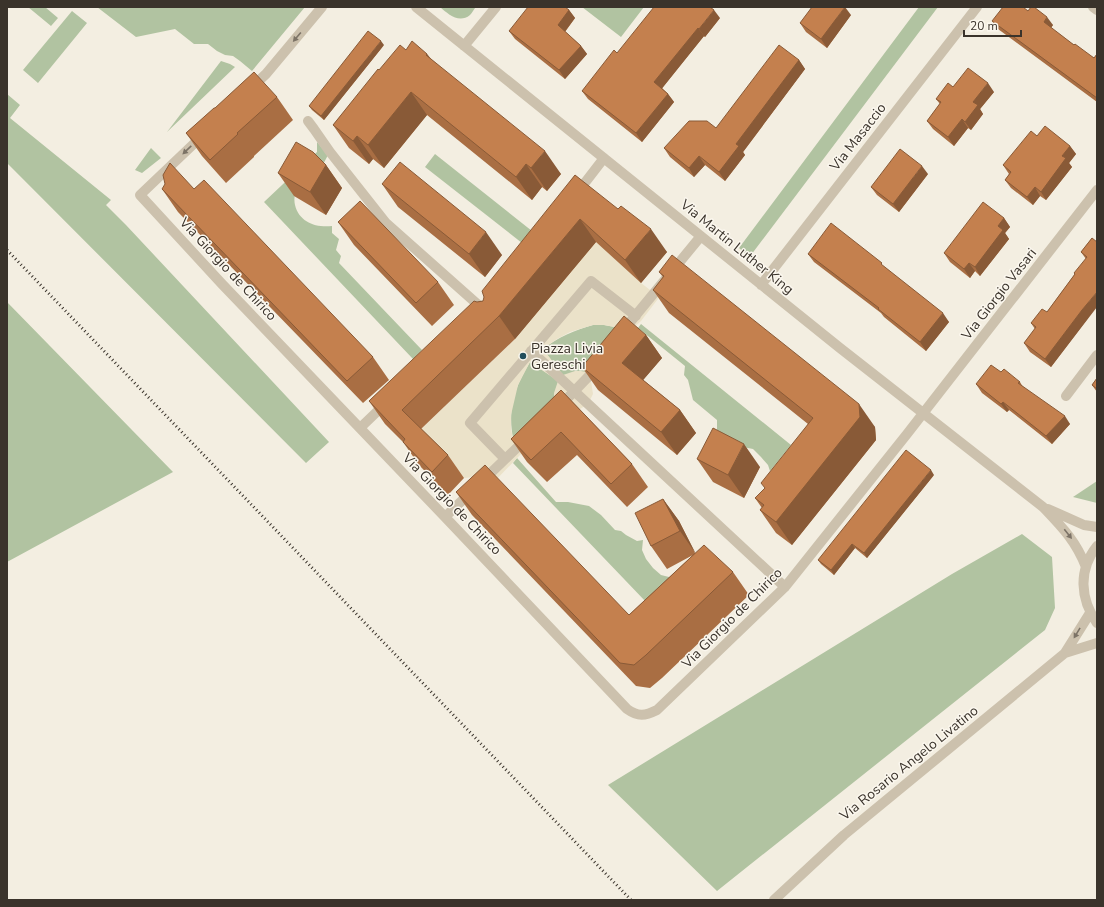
<svg xmlns="http://www.w3.org/2000/svg" width="1104" height="907" font-family="'Nunito Sans',sans-serif">
<style>
.green{fill:#b1c3a1}
.plaza{fill:#ebe2c9;fill-rule:evenodd}
.lines{fill:none;stroke-linecap:round;stroke-linejoin:round}
.minor{stroke:#ccc1ad;stroke-width:10}
.rail{stroke:#3a332b;stroke-width:3;stroke-dasharray:1 3;stroke-linecap:butt}
.wall{fill:#a96e43}
.shaded-wall{fill:#895a37}
.building{fill:#c4804e;stroke:#895a37}
.oneway{fill:#7c7366}
.poi-dot{fill:#214d5c;stroke:#fbf7ee;stroke-width:1.5}
.labels{text-anchor:middle;dominant-baseline:central;stroke-width:3;stroke-linejoin:round;paint-order:stroke}
.street-label{font-size:14px;fill:#3a332b;stroke:#fbf7ee}
.poi-label{font-size:14px;fill:#3a332b;stroke:#fbf7ee;text-anchor:start}
</style>
<rect width="100%" height="100%" fill="#f3eee1"/>
<!-- green -->
<path class="green" d="M 28,7 L 45,7 L 58,18 L 51,26 Z
M 97,7 L 305,7 L 252,71 L 240,61 L 233,56 L 225,55 L 217,51 L 208,44 L 194,44 L 175,29 L 136,37 Z
M 440,7 L 476,7 C 474,9 472,13 470,15 C 459,24 448,14 440,7 Z
M 582,7 L 644,7 L 621,37 Z
M 919,7 L 938,7 L 751,255 L 746,254 L 739,248 Z
M 72,11 L 87,23 L 38,83 L 23,70 Z
M 221,61 L 230,64 L 235,67 L 167,132 Z
M 7,94 L 20,105 L 10,118 L 111,200 L 106,205 L 126,225 L 329,442 L 306,463 L 7,163 Z
M 317,142 L 328,155 C 326,159 323,165 320,168 C 313,176 303,181 297,190 C 294,194 294,201 295,205 C 299,222 316,228 332,226 L 332,233 L 339,239 L 336,250 L 341,256 L 339,263 L 422,350 L 413,359 L 264,202 L 317,152 Z
M 151,148 L 161,158 L 142,173 L 135,170 Z
M 435,154 L 532,231 L 522,243 L 425,167 Z
M 7,302 L 173,472 L 7,562 Z
M 641,324 L 791,445 L 770,471 L 768,465 L 761,457 L 753,449 L 743,447 L 717,430 L 717,420 L 693,400 L 688,380 L 684,375 L 685,366 L 638,328 Z
M 593,325 L 604,325 L 620,328 L 586,372 L 563,376 L 543,349 C 558,337 575,330 593,325 Z
M 530,362 L 559,381 L 557,405 L 514,443 C 507,411 513,390 530,362 Z
M 517,458 L 556,502 L 568,502 L 589,506 L 601,515 L 615,530 L 621,531 L 626,535 L 637,541 L 643,540 L 642,550 L 646,559 L 653,568 L 661,575 L 673,578 L 647,603 L 513,463 Z
M 1097,481 L 1097,503 L 1073,497 Z
M 1022,534 L 1052,557 L 1055,608 L 1045,630 L 717,891 L 608,785 L 952,574 Z"/>
<!-- plaza -->
<path class="plaza" d="M 597,240 L 641,283 L 654,293 L 661,295 L 641,321 L 633,328 L 591,381 L 593,394 L 588,404 L 580,409 L 568,405 L 493,483 L 486,476 L 464,478 L 415,435 L 515,339 ZM 593,325 L 604,325 L 620,328 L 586,372 L 581,371 L 575,371 L 563,375 L 543,349 L 557,339 L 570,332 L 583,328 ZM 530,362 L 558,381 L 554,393 L 554,400 L 514,443 L 511,429 L 511,415 L 518,385 Z"/>
<g class="lines">
<!-- minor -->
<path class="minor" d="M 416,7 L 840,348 L 1043,507 C 1062,527 1076,541 1086,567
M 1093,7 L 1097,10
M 464,46 L 496,7
M 251,88 L 266,74 L 322,7
M 308,121 L 314,129 L 330,152 L 386,223 L 484,310
M 202,136 L 140,195 L 222,284 L 445,517 L 627,709 C 638,717 645,716 657,710 L 785,587 L 907,434 L 1097,190
M 577,193 L 604,158
M 761,285 L 977,7
M 622,332 L 701,236
M 531,351 L 785,587
M 1066,396 L 1097,355
M 559,407 L 588,377 L 595,367
M 360,428 L 386,403
M 505,459 L 470,423 L 591,281 L 636,316
M 1048,509 L 1084,525 L 1097,527
M 445,517 L 526,439
M 1097,546 C 1078,570 1080,599 1097,623
M 1065,653 L 1097,643
M 774,900 L 844,835 L 1065,653 L 1090,613"/>
<!-- rail -->
<path class="rail" d="M 7,250 L 631,900"/>
</g>
<!-- wall -->
<path class="wall" d="M 569,10 L 575,18 L 565,32 L 581,46 L 587,54 L 565,79 L 515,39 L 509,31 Z
M 1028,11 L 1053,25 L 1051,28 L 1074,45 L 1094,58 L 1097,54 L 1097,102 L 998,29 L 992,21 Z
M 851,15 L 827,48 L 806,32 L 800,23 Z
M 720,18 L 705,37 L 704,36 L 662,88 L 668,94 L 674,102 L 642,142 L 588,99 L 582,91 L 617,53 Z
M 384,45 L 324,120 L 312,110 L 309,106 Z
M 406,50 L 427,54 L 432,60 L 561,174 L 547,191 L 542,187 L 532,200 L 427,115 L 384,168 L 373,159 L 369,164 L 349,148 L 333,125 L 379,70 Z
M 799,60 L 805,69 L 743,152 L 745,155 L 725,181 L 705,165 L 694,177 L 670,157 L 664,148 L 716,128 Z
M 953,87 L 994,92 L 980,109 L 983,114 L 971,130 L 968,128 L 954,146 L 933,129 L 927,121 L 940,104 L 936,99 Z
M 277,97 L 293,120 L 254,156 L 254,157 L 226,183 L 202,156 L 186,133 L 215,108 Z
M 1037,136 L 1070,146 L 1076,154 L 1069,163 L 1072,167 L 1046,200 L 1040,196 L 1033,205 L 1011,188 L 1005,180 L 1009,174 L 1003,165 Z
M 326,165 L 342,188 L 326,215 L 294,196 L 278,173 Z
M 928,174 L 899,212 L 877,195 L 871,187 Z
M 575,175 L 667,252 L 641,283 L 596,242 L 515,339 L 421,429 L 448,455 L 464,478 L 448,495 L 419,465 L 403,442 L 385,424 L 369,401 L 477,302 L 483,301 Z
M 382,184 L 502,255 L 485,277 L 398,207 Z
M 162,189 L 194,189 L 373,357 L 389,380 L 363,403 L 178,212 Z
M 1004,218 L 1010,227 L 1005,233 L 1009,239 L 980,276 L 975,271 L 970,278 L 950,262 L 944,253 Z
M 338,222 L 438,282 L 454,305 L 432,326 L 354,245 Z
M 1092,238 L 1088,318 L 1051,367 L 1030,352 L 1024,343 L 1035,329 L 1031,323 L 1047,312 L 1086,259 L 1081,252 Z
M 808,254 L 887,269 L 949,322 L 926,351 L 884,317 L 881,313 L 814,262 Z
M 659,272 L 875,427 L 876,440 L 792,545 L 776,533 L 760,510 L 762,508 L 755,498 L 765,488 L 808,424 L 669,313 L 653,290 L 663,277 Z
M 646,335 L 662,358 L 643,380 L 680,410 L 696,433 L 677,455 L 598,390 L 582,367 Z
M 1001,372 L 1020,382 L 1023,387 L 1070,424 L 1052,444 L 1009,410 L 1007,412 L 982,393 L 976,384 Z
M 1097,378 L 1097,392 L 1092,385 Z
M 561,390 L 632,464 L 648,487 L 627,507 L 577,455 L 547,482 L 527,462 L 511,439 Z
M 697,459 L 760,467 L 744,498 L 713,482 Z
M 934,475 L 867,558 L 855,548 L 834,575 L 821,564 L 818,560 Z
M 456,492 L 629,615 L 693,555 L 667,569 L 651,546 L 663,499 L 679,521 L 695,553 L 733,572 L 749,595 L 662,678 L 650,688 L 636,686 L 472,515 Z"/>
<!-- shaded-wall -->
<path class="shaded-wall" d="M 845,7 L 851,15 L 827,48 L 821,39 Z
M 569,10 L 575,18 L 563,34 L 558,25 Z
M 714,10 L 720,18 L 705,37 L 699,29 Z
M 1047,17 L 1053,25 L 1049,30 L 1044,22 Z
M 698,28 L 704,36 L 660,91 L 654,82 Z
M 381,41 L 384,45 L 324,120 L 321,116 Z
M 581,46 L 587,54 L 565,79 L 559,70 Z
M 427,54 L 443,76 L 426,55 Z
M 799,60 L 805,69 L 743,152 L 745,155 L 725,181 L 719,172 L 736,144 Z
M 988,83 L 994,92 L 980,109 L 983,114 L 971,130 L 965,122 L 973,102 Z
M 411,92 L 427,115 L 384,168 L 368,145 Z
M 668,94 L 674,102 L 642,142 L 636,133 Z
M 962,119 L 968,128 L 954,146 L 948,137 Z
M 357,136 L 373,159 L 369,164 L 353,141 Z
M 1070,146 L 1076,154 L 1069,163 L 1072,167 L 1046,200 L 1041,192 L 1062,156 Z
M 545,151 L 561,174 L 547,191 L 531,168 Z
M 699,156 L 705,165 L 694,177 L 689,168 Z
M 526,164 L 542,187 L 532,200 L 516,177 Z
M 326,165 L 342,188 L 326,215 L 310,192 Z
M 922,166 L 928,174 L 899,212 L 893,204 Z
M 1035,187 L 1040,196 L 1033,205 L 1027,197 Z
M 1004,218 L 1010,227 L 1005,233 L 1009,239 L 980,276 L 975,267 L 998,226 Z
M 580,219 L 596,242 L 515,339 L 499,316 Z
M 651,229 L 667,252 L 641,283 L 625,260 Z
M 486,232 L 502,255 L 485,277 L 469,254 Z
M 969,263 L 975,271 L 970,278 L 964,269 Z
M 1097,292 L 1097,307 L 1051,367 L 1045,359 L 1082,310 Z
M 943,313 L 949,322 L 926,351 L 920,342 Z
M 646,335 L 662,358 L 638,386 L 622,363 Z
M 1003,402 L 1009,410 L 1007,412 L 1001,404 Z
M 859,404 L 875,427 L 876,440 L 792,545 L 776,522 Z
M 680,410 L 696,433 L 677,455 L 661,432 Z
M 1065,416 L 1070,424 L 1052,444 L 1046,436 Z
M 744,444 L 760,467 L 744,498 L 728,475 Z
M 931,470 L 934,475 L 867,558 L 864,553 Z
M 663,499 L 679,521 L 696,554 L 680,531 Z
M 852,544 L 855,548 L 834,575 L 831,570 Z"/>
<!-- building -->
<path class="building" d="M 528,7 L 565,7 L 569,10 L 558,25 L 581,46 L 559,70 L 509,31 Z
M 654,7 L 710,7 L 714,10 L 699,29 L 698,28 L 654,82 L 668,94 L 636,133 L 582,91 L 614,50 L 617,53 Z
M 812,7 L 845,7 L 821,39 L 800,23 Z
M 1003,7 L 1023,7 L 1028,11 L 1031,7 L 1034,7 L 1047,17 L 1044,22 L 1074,45 L 1075,44 L 1094,58 L 1097,54 L 1097,98 L 992,21 Z
M 368,31 L 381,41 L 321,116 L 309,106 Z
M 412,41 L 427,54 L 426,55 L 545,151 L 531,168 L 526,164 L 516,177 L 411,92 L 368,145 L 357,136 L 353,141 L 333,125 L 378,69 L 379,70 L 400,45 L 406,50 Z
M 779,45 L 799,60 L 736,144 L 739,146 L 719,172 L 699,156 L 689,168 L 664,148 L 689,121 L 707,121 L 716,128 Z
M 968,68 L 988,83 L 973,102 L 978,105 L 965,122 L 962,119 L 948,137 L 927,121 L 941,102 L 936,99 L 948,83 L 953,87 Z
M 254,72 L 277,97 L 237,133 L 238,134 L 210,160 L 186,133 L 214,108 L 215,108 Z
M 1045,126 L 1070,146 L 1062,156 L 1066,158 L 1041,192 L 1035,187 L 1027,197 L 1005,180 L 1011,172 L 1003,165 L 1031,131 L 1037,136 Z
M 296,142 L 313,152 L 326,165 L 310,192 L 278,173 Z
M 900,149 L 922,166 L 893,204 L 871,187 Z
M 400,162 L 486,232 L 469,254 L 382,184 Z
M 170,163 L 194,189 L 204,180 L 373,357 L 347,381 L 162,189 L 165,184 L 163,175 Z
M 575,175 L 618,209 L 621,206 L 651,229 L 625,260 L 580,219 L 499,316 L 402,410 L 448,455 L 432,472 L 403,442 L 405,439 L 369,401 L 474,301 L 477,302 L 483,301 L 484,297 L 482,291 Z
M 360,201 L 438,282 L 416,303 L 338,222 Z
M 983,202 L 1004,218 L 998,226 L 1003,230 L 975,267 L 969,263 L 964,269 L 944,253 Z
M 831,223 L 882,263 L 881,264 L 943,313 L 920,342 L 878,309 L 879,308 L 808,254 Z
M 1092,238 L 1097,242 L 1097,292 L 1082,310 L 1045,359 L 1024,343 L 1036,327 L 1031,323 L 1042,309 L 1047,312 L 1075,274 L 1074,273 L 1087,257 L 1081,252 Z
M 672,255 L 859,404 L 860,417 L 776,522 L 760,510 L 764,505 L 755,498 L 765,488 L 761,483 L 813,418 L 653,290 L 664,276 L 659,272 Z
M 624,316 L 646,335 L 622,363 L 680,410 L 661,432 L 582,367 Z
M 991,365 L 1001,372 L 1004,369 L 1020,382 L 1018,383 L 1065,416 L 1046,436 L 1003,402 L 1001,404 L 976,384 Z
M 1097,378 L 1097,389 L 1092,385 Z
M 561,390 L 632,464 L 611,484 L 561,432 L 531,460 L 511,439 Z
M 713,428 L 744,444 L 728,475 L 697,459 Z
M 906,450 L 931,470 L 864,553 L 852,544 L 831,570 L 818,560 Z
M 485,465 L 629,615 L 704,545 L 733,572 L 646,655 L 634,665 L 620,663 L 456,492 Z
M 663,499 L 680,531 L 651,546 L 635,513 Z"/>
<!-- one-way arrows -->
<defs><path id="oneway-solid" d="M-6-.8H1V-3.2L6.5 0L1 3.2V.8H-6Z"/></defs>
<g class="oneway">
<use href="#oneway-solid" transform="translate(297 37) rotate(130)"/>
<use href="#oneway-solid" transform="translate(187 150) rotate(136)"/>
<use href="#oneway-solid" transform="translate(1068 534) rotate(52)"/>
<use href="#oneway-solid" transform="translate(1077 633) rotate(121)"/>
</g>
<!-- markers -->
<circle class="poi-dot" cx="523" cy="356" r="4"/>
<g class="labels">
<!-- street labels -->
<g class="street-label">
<text transform="translate(858 137) rotate(-52)">Via Masaccio</text>
<text transform="translate(737 247) rotate(39)">Via Martin Luther King</text>
<text transform="translate(228 269) rotate(47)">Via Giorgio de Chirico</text>
<text transform="translate(999 294) rotate(-52)">Via Giorgio Vasari</text>
<text transform="translate(452 504) rotate(46)">Via Giorgio de Chirico</text>
<text transform="translate(732 618) rotate(-45)">Via Giorgio de Chirico</text>
<text transform="translate(909 763) rotate(-39)">Via Rosario Angelo Livatino</text>
</g>
<!-- poi labels -->
<g class="poi-label">
<text x="531" y="348">Piazza Livia<tspan x="531" dy="16">Gereschi</tspan></text>
</g>
</g>
<!-- border -->
<rect width="1104" height="907" fill="none" stroke="#3a332b" stroke-width="16"/>
<!-- scale -->
<path d="M964 30v6h57v-6" fill="none" stroke="#3a332b" stroke-width="2"/>
<text x="970" y="30" font-size="12" fill="#3a332b" stroke="#fbf7ee" stroke-width="3" paint-order="stroke">20 m</text>
</svg>
